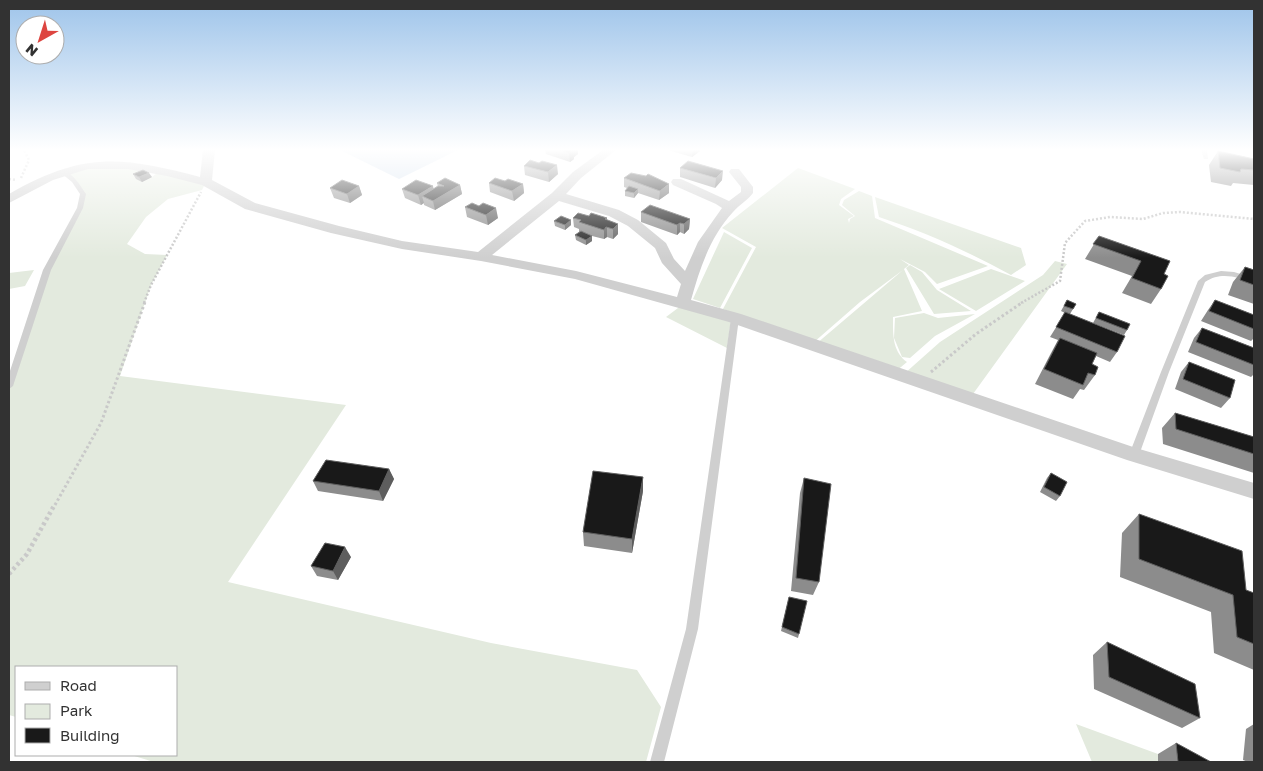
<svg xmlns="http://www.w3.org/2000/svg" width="1263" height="771" font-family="'Golos Text',sans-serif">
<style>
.green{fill:#e3eade}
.water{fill:#cfddec}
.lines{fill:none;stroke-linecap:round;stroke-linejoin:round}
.path-far2{stroke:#c9c9c9;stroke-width:2.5;stroke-dasharray:2 2;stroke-linecap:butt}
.path-far1{stroke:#c9c9c9;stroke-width:3;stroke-dasharray:2.5 2.5;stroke-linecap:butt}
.path{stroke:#c9c9c9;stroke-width:4.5;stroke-dasharray:3 3;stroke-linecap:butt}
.lane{fill:#cfcfcf;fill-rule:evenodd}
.street{fill:#cfcfcf;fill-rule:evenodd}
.wall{fill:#8c8c8c}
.shaded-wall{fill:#5e5e5e}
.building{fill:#191919;stroke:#5e5e5e}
</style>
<rect width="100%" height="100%" fill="#fff"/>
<!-- green -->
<path class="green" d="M 76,167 L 152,167 L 142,182 L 152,177 L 161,170 L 206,182 L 202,190 L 168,199 L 146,217 L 127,244 L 145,254 L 167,255 L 151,285 L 120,376 L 346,405 L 228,582 L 491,643 L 637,670 L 661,707 L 646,762 L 154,762 L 131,755 L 176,755 L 176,667 L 16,667 L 16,717 L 9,715 L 9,386 L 47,270 L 80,208 L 83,193 L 63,172 Z
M 798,168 L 855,189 L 841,199 L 839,205 L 854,216 L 848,219 L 849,223 L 850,219 L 855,216 L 842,205 L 844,200 L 859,191 L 872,196 L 875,218 L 988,266 L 937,284 L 925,272 L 900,259 L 909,265 L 904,269 L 922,311 L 893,317 C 893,334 892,351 907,362 L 895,372 L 816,344 L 903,270 L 860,302 L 813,343 L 723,309 L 756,247 L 722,228 Z
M 875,197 L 1021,248 L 1026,265 L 1011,275 C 969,252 925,232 879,217 Z
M 724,232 L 752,248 L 720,308 L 693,299 Z
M 1055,261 L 1067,264 L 973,394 L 904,374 L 940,342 L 1043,275 Z
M 910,265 L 922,272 L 937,290 L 971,311 L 934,314 L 906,268 Z
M 991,269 L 1025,281 L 976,311 L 939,289 Z
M 34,270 L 25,286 L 9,289 L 9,273 Z
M 682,305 L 731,320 L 727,348 L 666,317 Z
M 924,313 L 938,318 L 975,314 L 935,336 L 910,358 L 902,357 L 894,338 L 895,318 Z
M 1076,724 L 1158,754 L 1158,762 L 1092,762 Z"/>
<!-- water -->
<path class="water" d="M 340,150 L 458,150 L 399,179 Z"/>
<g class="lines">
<!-- path-far2 -->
<path class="path-far2" d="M 21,178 L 29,160 L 24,150
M 9,179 L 17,180
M 144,303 L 151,285 L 201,192
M 1021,303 L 1060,281 L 1065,243 L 1085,221 L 1110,217 L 1143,219 L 1163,213 L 1180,212 L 1254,219"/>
<!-- path-far1 -->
<path class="path-far1" d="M 931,372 L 976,334 L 1023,302
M 55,505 L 101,423 L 145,302"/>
<!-- path -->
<path class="path" d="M 9,574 L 27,554 L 55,504"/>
<!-- lane -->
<path class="lane" d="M 1201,150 L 1207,150 L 1208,159 L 1204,159 Z
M 61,171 C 72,171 80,185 86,194 L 83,208 L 51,270 L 13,386 L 9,389 L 9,374 L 43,270 L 77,208 L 80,194 L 72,182 L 61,173 Z
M 1221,271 L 1234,272 L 1254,278 L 1254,282 C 1237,278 1222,271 1205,282 L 1169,372 L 1139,455 L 1137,458 L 1134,459 L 1131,458 L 1129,455 L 1161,372 L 1198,281 L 1205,275 Z
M 735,315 L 739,318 L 698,629 L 664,762 L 650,762 L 686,629 L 731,318 Z"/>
<!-- street -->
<path class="street" d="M 203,150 L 215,150 L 212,180 L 255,203 L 339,226 L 402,241 L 478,252 L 552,193 L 573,172 L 603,150 L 616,150 L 581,178 L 566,194 L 619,210 L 638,220 L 666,243 L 674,259 L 685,271 L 698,242 L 722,208 L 716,204 L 673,185 L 671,182 L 673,179 L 681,179 L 729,201 L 741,192 L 741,187 L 729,172 L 731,169 L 739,169 L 753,187 L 753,193 C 748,200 739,205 733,212 C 710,237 700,268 691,300 L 741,314 L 1136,448 L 1254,483 L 1254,499 L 1127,460 L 729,322 L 575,279 L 481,261 L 402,249 L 331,233 L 245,209 L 202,185 L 167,176 L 128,169 L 88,169 L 53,180 L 9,203 L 9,194 C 83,152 120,156 200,177 ZM 559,201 L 609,216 L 628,226 L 655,248 L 662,263 L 681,284 L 677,297 L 576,271 L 492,255 Z"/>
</g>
<!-- wall -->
<path class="wall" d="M 545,150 L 578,150 L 578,154 L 574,157 L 574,159 L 570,162 L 546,154 Z
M 668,150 L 700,150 L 700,151 L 692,157 Z
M 1218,151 L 1254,159 L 1254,185 L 1233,183 L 1231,186 L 1211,182 L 1209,165 Z
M 524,166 L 558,174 L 549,182 L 525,175 Z
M 680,168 L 722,180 L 715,188 L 680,177 Z
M 133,174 L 152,177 L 142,182 L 136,179 Z
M 624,178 L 669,193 L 659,200 L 638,193 L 634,198 L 625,196 L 625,191 L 627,188 L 624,187 Z
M 505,181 L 523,184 L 524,193 L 514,201 L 490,192 L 489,183 Z
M 437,183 L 460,185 L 462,194 L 435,210 L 424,205 L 424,203 L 421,205 L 405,198 L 402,189 L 433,189 L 438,187 Z
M 359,186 L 362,195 L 350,203 L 334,198 L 330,188 Z
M 465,207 L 498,218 L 488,225 L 467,217 Z
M 641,212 L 690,219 L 689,229 L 684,234 L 680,232 L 677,235 L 641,222 Z
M 589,216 L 607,218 L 607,220 L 618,224 L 618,234 L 613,239 L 607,237 L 604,239 L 592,236 L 592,241 L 586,245 L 576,240 L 575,235 L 580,232 L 579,232 L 579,229 L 574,227 L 573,218 Z
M 571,220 L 571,225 L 565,230 L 555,226 L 554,221 Z
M 1099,236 L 1164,274 L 1161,289 L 1151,304 L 1122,293 L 1132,276 L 1085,259 Z
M 1245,267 L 1254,270 L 1254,304 L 1228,295 L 1233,282 Z
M 1067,300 L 1076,304 L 1070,314 L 1117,352 L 1110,362 L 1096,356 L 1092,364 L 1095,375 L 1084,390 L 1080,389 L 1073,399 L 1035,384 L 1051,353 L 1058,340 L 1050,337 L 1065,313 L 1061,311 Z
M 1215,300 L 1254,315 L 1254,338 L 1251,341 L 1201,321 L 1208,310 Z
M 1099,312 L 1127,330 L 1124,335 L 1093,323 Z
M 1202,328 L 1254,348 L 1254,374 L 1251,377 L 1188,352 L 1194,338 Z
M 1189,362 L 1230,398 L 1221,408 L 1175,389 L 1181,372 Z
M 1175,413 L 1254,437 L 1254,473 L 1163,444 L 1162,428 Z
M 389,469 L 394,479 L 383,501 L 318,491 L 313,481 Z
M 1051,473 L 1060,496 L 1056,501 L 1040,492 L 1047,478 Z
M 804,478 L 819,582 L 813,595 L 791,591 L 800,493 Z
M 643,491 L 632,553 L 584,546 L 583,532 Z
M 1139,514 L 1246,590 L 1254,593 L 1254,670 L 1214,653 L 1211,612 L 1120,577 L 1122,533 Z
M 351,557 L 338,580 L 317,576 L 311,566 Z
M 789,597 L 799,634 L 798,638 L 781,631 Z
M 1107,642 L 1200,718 L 1182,728 L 1094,689 L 1093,655 Z
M 1254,724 L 1254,762 L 1248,762 L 1243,760 L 1246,729 Z
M 1176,743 L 1178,762 L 1158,762 L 1158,754 Z"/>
<!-- shaded-wall -->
<path class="shaded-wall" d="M 572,150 L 578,150 L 578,154 L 574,157 L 574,159 L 570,162 L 569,153 Z
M 693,150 L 700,150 L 700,151 L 692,157 Z
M 557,165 L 558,174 L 549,182 L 548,172 Z
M 723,171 L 722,180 L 715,188 L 716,178 Z
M 149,173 L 152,177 L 142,182 L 139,177 Z
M 523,184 L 524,193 L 514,201 L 512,191 Z
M 669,184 L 669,193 L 659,200 L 660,191 Z
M 460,185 L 462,194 L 435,210 L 433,201 Z
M 359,186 L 362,195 L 350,203 L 347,194 Z
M 433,186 L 435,195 L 422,196 L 424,203 L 421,205 L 418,195 Z
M 638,189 L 638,193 L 634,198 L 634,193 Z
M 496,208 L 498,218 L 488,225 L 486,215 Z
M 607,218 L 607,237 L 604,239 L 604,230 L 605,219 Z
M 690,219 L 689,229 L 684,234 L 684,224 Z
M 571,220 L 571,225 L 565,230 L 565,225 Z
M 680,223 L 680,232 L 677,235 L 677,225 Z
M 618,224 L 618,234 L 613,239 L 613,229 Z
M 592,236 L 592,241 L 586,245 L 586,240 Z
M 389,469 L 394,479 L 383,501 L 379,491 Z
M 643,477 L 643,491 L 632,553 L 632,539 Z
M 345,547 L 351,557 L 338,580 L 333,571 Z"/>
<!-- building -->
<path class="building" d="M 560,150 L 573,150 L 569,153 Z
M 1218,151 L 1254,159 L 1254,170 L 1241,169 L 1240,172 L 1220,168 Z
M 530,160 L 539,163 L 542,161 L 557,165 L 548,172 L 524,166 Z
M 688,161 L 723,171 L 716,178 L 680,168 Z
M 143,170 L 149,173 L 139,177 L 133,174 Z
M 631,173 L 646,176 L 648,174 L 669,184 L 660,191 L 624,178 Z
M 445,178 L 460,185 L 433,201 L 422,196 L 438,186 L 444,186 L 437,183 Z
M 495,178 L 505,181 L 508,179 L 523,184 L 512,191 L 489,183 Z
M 342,180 L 359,186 L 347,194 L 330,188 Z
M 416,180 L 433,186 L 418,195 L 402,189 Z
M 629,186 L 638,189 L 634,193 L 625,191 Z
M 472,203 L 479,206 L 483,203 L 496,208 L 486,215 L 465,207 Z
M 650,205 L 690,219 L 684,224 L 680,223 L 677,225 L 641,212 Z
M 578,213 L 589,216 L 591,213 L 607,218 L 605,219 L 618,224 L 613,229 L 606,227 L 604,230 L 579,222 L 581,220 L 573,218 Z
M 561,216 L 571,220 L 565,225 L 554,221 Z
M 581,231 L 592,236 L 586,240 L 575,235 Z
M 1099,236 L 1170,261 L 1164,274 L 1168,276 L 1161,289 L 1132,278 L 1141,261 L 1093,244 Z
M 1245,267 L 1254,270 L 1254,285 L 1240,280 Z
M 1067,300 L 1076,304 L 1073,309 L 1064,306 Z
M 1215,300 L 1254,315 L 1254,329 L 1209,311 Z
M 1065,312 L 1125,336 L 1117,352 L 1056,327 Z
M 1099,312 L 1130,324 L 1127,330 L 1096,318 Z
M 1202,328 L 1254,348 L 1254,365 L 1196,342 Z
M 1060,338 L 1097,353 L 1092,364 L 1098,367 L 1095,375 L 1088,373 L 1083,385 L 1044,369 Z
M 1189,362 L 1235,380 L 1230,398 L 1183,379 Z
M 1175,413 L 1254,437 L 1254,454 L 1176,429 Z
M 326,460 L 389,469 L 379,491 L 313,481 Z
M 593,471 L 643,477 L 632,539 L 583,532 Z
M 1051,473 L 1067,482 L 1060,496 L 1044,487 Z
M 804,478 L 831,484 L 819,582 L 796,578 Z
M 1139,514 L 1242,551 L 1246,590 L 1254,593 L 1254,644 L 1237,637 L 1233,595 L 1139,559 Z
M 325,543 L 345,547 L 333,571 L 311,566 Z
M 789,597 L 807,601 L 799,634 L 782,627 Z
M 1107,642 L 1195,684 L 1200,718 L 1109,677 Z
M 1176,743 L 1211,762 L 1178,762 Z"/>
<!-- sky -->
<linearGradient id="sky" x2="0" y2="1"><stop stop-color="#9ec4ea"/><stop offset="0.58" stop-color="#fff"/><stop offset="1" stop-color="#fff" stop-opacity="0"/></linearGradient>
<rect width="1263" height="258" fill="url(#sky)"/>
<!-- border -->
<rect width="1263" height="771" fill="none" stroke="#323232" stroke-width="20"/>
<!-- legend -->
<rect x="15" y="666" width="162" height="90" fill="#ffffff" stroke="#adadad"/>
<rect x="25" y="682" width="25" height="8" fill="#cfcfcf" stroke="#adadad"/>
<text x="60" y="691" font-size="15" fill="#323232">Road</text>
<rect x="25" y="704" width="25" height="15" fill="#e3eade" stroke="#adadad"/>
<text x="60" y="716" font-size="15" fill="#323232">Park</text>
<rect x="25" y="728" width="25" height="15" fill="#191919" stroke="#adadad"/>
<text x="60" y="741" font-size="15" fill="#323232">Building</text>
<!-- north arrow -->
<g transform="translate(40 40) rotate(219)"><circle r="24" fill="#ffffff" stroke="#adadad"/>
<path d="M0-4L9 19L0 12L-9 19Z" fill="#dd4540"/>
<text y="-8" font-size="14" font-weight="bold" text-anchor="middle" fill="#323232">N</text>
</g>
</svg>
